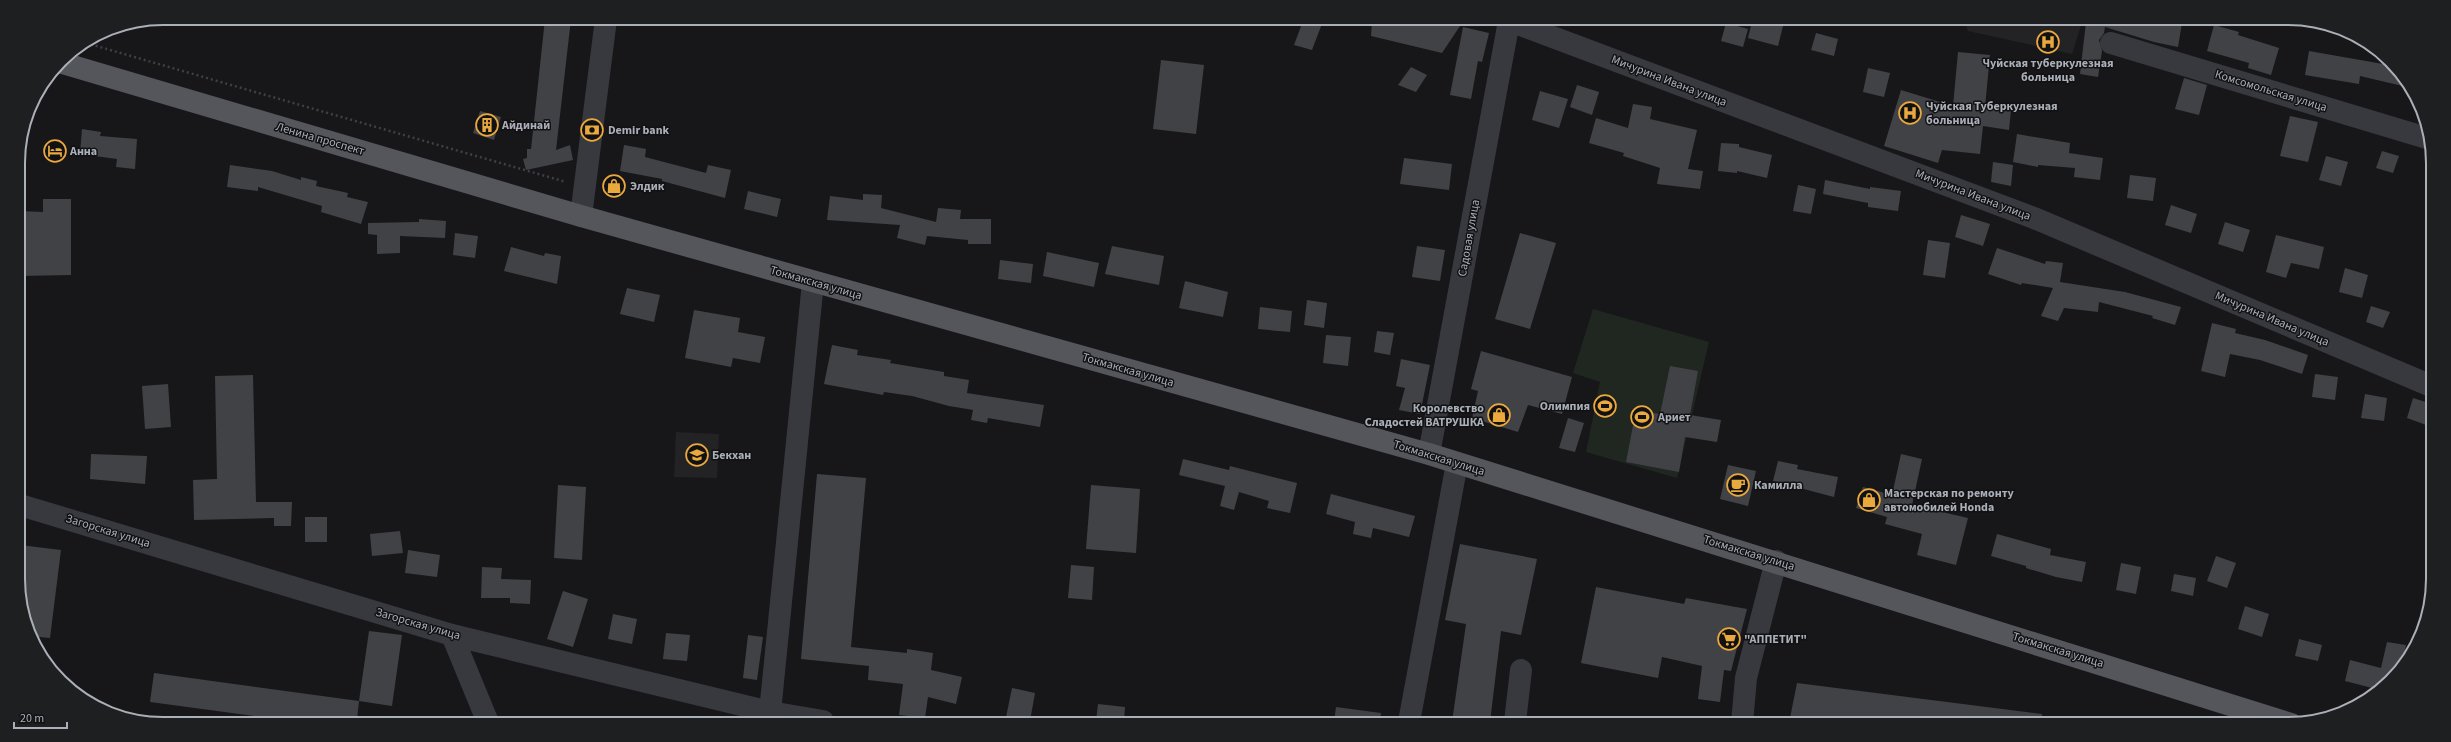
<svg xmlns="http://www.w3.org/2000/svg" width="2451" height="742" font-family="'Source Sans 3',sans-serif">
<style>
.built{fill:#232326}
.grass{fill:#1f2720}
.building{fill:#414246}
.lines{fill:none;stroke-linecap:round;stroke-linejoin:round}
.path{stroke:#3e4045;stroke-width:2.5;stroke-dasharray:2 3;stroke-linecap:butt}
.minor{stroke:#38393e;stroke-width:22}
.major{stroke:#54565c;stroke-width:22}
.labels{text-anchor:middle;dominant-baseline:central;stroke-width:3;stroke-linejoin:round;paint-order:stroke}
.poi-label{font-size:12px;font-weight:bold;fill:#aaafb8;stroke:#121214;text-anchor:start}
.street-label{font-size:12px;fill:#aaafb8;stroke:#121214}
.rim{fill:none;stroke:#aaafb8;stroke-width:2}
</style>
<rect width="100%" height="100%" fill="#171719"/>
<!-- built -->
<path class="built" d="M 1965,22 L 2082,22 L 2072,54 L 1968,31 Z
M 676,432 L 719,434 L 717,478 L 674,477 Z"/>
<!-- grass -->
<path class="grass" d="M 1593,309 L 1709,342 L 1677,478 L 1586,452 L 1600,382 L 1573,373 Z"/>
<!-- building -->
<path class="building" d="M 545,19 L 571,19 L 556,150 L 570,145 L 573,160 L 526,170 L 523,159 L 527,158 L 527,149 L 531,149 Z
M 1303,21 L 1323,21 L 1312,50 L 1294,45 Z
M 1372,21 L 1436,21 L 1460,26 L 1442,53 L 1371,36 Z
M 1752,22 L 1784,22 L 1778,46 L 1748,38 Z
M 2086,22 L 2151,22 L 2182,23 L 2178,47 L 2154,42 L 2105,27 L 2104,33 L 2099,40 L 2102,51 L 2098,77 L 2080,74 Z
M 1726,23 L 1748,29 L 1743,47 L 1721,41 Z
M 2214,25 L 2239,32 L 2238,35 L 2279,48 L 2271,75 L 2248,68 L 2249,63 L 2207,51 Z
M 1463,27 L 1489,33 L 1482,62 L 1478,61 L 1471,99 L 1450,95 Z
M 1816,33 L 1838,39 L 1834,56 L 1811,50 Z
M 2309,51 L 2383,64 L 2385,58 L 2397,67 L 2411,88 L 2360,76 L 2359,84 L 2305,75 Z
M 1958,52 L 1990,55 L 1985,107 L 2011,110 L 2009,130 L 1983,126 L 1980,154 L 1942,150 L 1938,163 L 1884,146 L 1901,90 L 1953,106 Z
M 1161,60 L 1204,65 L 1196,134 L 1153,129 Z
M 1411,67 L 1427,75 L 1416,92 L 1398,85 Z
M 1868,68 L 1890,73 L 1884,97 L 1863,92 Z
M 2184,78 L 2207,85 L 2199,115 L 2175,109 Z
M 1577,85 L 1599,92 L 1592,115 L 1570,107 Z
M 1540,91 L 1568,99 L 1559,128 L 1532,120 Z
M 1633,104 L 1652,107 L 1650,119 L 1697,130 L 1688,169 L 1703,171 L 1700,189 L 1657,184 L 1660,168 L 1623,156 L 1624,153 L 1589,143 L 1596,118 L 1628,128 Z
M 480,111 L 501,117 L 494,140 L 473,133 Z
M 2290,116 L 2318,122 L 2308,162 L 2280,156 Z
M 82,129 L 101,132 L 100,136 L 137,139 L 135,169 L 116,167 L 117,159 L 80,154 Z
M 2017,134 L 2070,143 L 2069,153 L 2103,158 L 2100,180 L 2074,177 L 2075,168 L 2038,165 L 2038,167 L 2013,162 Z
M 1721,143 L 1739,144 L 1739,147 L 1772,155 L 1767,178 L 1737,171 L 1737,173 L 1718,171 Z
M 624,145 L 646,149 L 645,157 L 706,173 L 708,165 L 731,170 L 725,198 L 662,181 L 662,179 L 620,171 Z
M 2382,151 L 2399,156 L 2393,173 L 2376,168 Z
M 2326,156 L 2348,162 L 2341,186 L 2319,180 Z
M 1404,158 L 1452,164 L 1449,190 L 1400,184 Z
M 1993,162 L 2013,165 L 2011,186 L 1991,182 Z
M 230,165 L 272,171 L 301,180 L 301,177 L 317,181 L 316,186 L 348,193 L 347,197 L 368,202 L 361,224 L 321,212 L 322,206 L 258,187 L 258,191 L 227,187 Z
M 2130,175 L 2156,178 L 2153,201 L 2127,198 Z
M 1825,180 L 1870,189 L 1870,187 L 1901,191 L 1898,211 L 1868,207 L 1868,203 L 1823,194 Z
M 1798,185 L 1816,189 L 1811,214 L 1793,211 Z
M 748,191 L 781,199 L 777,217 L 744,209 Z
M 863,194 L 882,195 L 881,208 L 936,222 L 938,208 L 961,210 L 960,219 L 991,219 L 991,244 L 968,244 L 968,240 L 927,236 L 925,245 L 897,238 L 900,225 L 827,220 L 830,196 L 863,200 Z
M 43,199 L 71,199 L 71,275 L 19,276 L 19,211 L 43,212 Z
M 2171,205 L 2197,214 L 2191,233 L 2165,225 Z
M 1961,215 L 1990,224 L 1983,246 L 1955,237 Z
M 419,219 L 446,221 L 445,238 L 400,236 L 400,253 L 377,254 L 377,235 L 368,234 L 368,223 L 419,222 Z
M 2225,222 L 2250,230 L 2243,252 L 2218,244 Z
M 455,233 L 478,236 L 475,258 L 453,255 Z
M 1520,233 L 1556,243 L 1530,329 L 1495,319 Z
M 2276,235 L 2324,247 L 2319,269 L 2291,263 L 2286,278 L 2266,272 Z
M 1928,240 L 1950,243 L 1945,278 L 1923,275 Z
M 1112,246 L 1164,256 L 1159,285 L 1105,274 Z
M 1417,246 L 1445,250 L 1440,281 L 1412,277 Z
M 511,247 L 544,256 L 545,253 L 561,256 L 557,284 L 504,271 Z
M 1997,248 L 2045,264 L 2046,261 L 2063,263 L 2060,282 L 2125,292 L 2181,307 L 2175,325 L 2152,318 L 2153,316 L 2099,302 L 2098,312 L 2064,308 L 2058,321 L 2041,316 L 2053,288 L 2022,283 L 2021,285 L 1988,274 Z
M 1047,252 L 1099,263 L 1094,287 L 1043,276 Z
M 1000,260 L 1033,264 L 1031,283 L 998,279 Z
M 2345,268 L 2368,275 L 2362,298 L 2339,292 Z
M 1185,281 L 1228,292 L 1223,317 L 1179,308 Z
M 627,288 L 660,295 L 654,322 L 620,314 Z
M 1307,300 L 1327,303 L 1324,328 L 1304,325 Z
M 2371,306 L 2390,312 L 2383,328 L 2366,322 Z
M 1260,307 L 1292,311 L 1290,332 L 1258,329 Z
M 694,310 L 740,318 L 738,332 L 765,337 L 760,363 L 733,358 L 731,367 L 685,358 Z
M 2212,323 L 2236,329 L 2235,333 L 2265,340 L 2308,355 L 2302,374 L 2260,360 L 2230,354 L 2225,377 L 2201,371 Z
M 1377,331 L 1394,333 L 1390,355 L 1374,352 Z
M 1326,335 L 1351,337 L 1348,366 L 1323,363 Z
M 832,345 L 858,350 L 857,355 L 891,360 L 890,363 L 944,372 L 944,376 L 969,380 L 967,393 L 1044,405 L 1040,427 L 988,418 L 987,423 L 971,420 L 973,410 L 949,406 L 912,396 L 884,392 L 883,395 L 824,384 Z
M 1481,351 L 1572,377 L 1562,414 L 1528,405 L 1518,432 L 1472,418 L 1478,391 L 1471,389 Z
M 1401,359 L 1430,365 L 1420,414 L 1399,410 L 1405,388 L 1396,386 Z
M 1670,366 L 1698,371 L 1690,415 L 1721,420 L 1717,442 L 1685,437 L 1679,472 L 1626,462 L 1636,410 L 1660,414 Z
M 2315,374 L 2338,377 L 2335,400 L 2312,397 Z
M 253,375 L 256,502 L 292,502 L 291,526 L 274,526 L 274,518 L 194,520 L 193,480 L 217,479 L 215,376 Z
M 168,384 L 171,427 L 145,429 L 142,386 Z
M 2365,394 L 2387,398 L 2384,421 L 2361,418 Z
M 2413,398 L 2429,403 L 2429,426 L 2407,418 Z
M 1568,418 L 1584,423 L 1575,452 L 1559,448 Z
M 91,454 L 147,456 L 145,484 L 90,479 Z
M 1901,454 L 1922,459 L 1912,505 L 1968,518 L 1956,565 L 1917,555 L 1922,534 L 1885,524 L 1887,517 L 1856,508 L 1863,487 L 1892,495 Z
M 1183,459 L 1229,470 L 1230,466 L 1297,483 L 1290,513 L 1267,508 L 1269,501 L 1239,492 L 1234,510 L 1220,506 L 1225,486 L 1179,475 Z
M 1778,461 L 1798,465 L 1797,469 L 1838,477 L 1834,497 L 1773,481 Z
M 1728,465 L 1756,471 L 1748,506 L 1720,499 Z
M 817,474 L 866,478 L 851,647 L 907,653 L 907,649 L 933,653 L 931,670 L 962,677 L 956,704 L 928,697 L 925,718 L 899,715 L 903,684 L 868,680 L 869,666 L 801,659 Z
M 558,485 L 586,487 L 582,560 L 554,558 Z
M 1091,485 L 1140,489 L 1136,553 L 1086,549 Z
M 1331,494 L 1415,516 L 1409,537 L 1373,528 L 1371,538 L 1353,534 L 1355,522 L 1326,514 Z
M 305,517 L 327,517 L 327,542 L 305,542 Z
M 400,531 L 403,553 L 372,556 L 370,534 Z
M 1997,534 L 2051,549 L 2050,555 L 2086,562 L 2082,582 L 2056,577 L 2026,568 L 2026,566 L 1991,556 Z
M 1460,544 L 1537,559 L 1521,635 L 1501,631 L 1490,722 L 1452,722 L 1466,624 L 1445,620 Z
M 20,545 L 61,550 L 50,638 L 30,636 L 21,607 L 24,575 L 21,575 Z
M 408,550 L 440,555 L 437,577 L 405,573 Z
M 2216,556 L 2236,563 L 2227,588 L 2207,581 Z
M 2121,563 L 2141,567 L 2136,594 L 2116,590 Z
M 1071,565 L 1094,567 L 1092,600 L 1068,598 Z
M 482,567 L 502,568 L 501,579 L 531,580 L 530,604 L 510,603 L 510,598 L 481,598 Z
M 2174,574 L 2196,578 L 2193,596 L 2171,591 Z
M 1596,587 L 1684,604 L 1686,598 L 1747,609 L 1731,671 L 1724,670 L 1720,702 L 1698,699 L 1702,666 L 1662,657 L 1658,678 L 1581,663 Z
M 563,591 L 588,599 L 573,647 L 547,639 Z
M 2245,606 L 2269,614 L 2262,637 L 2238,629 Z
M 613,614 L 637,619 L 632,644 L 608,639 Z
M 369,631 L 402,635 L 392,706 L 359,701 Z
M 666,633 L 690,635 L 687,661 L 663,659 Z
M 748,635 L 763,637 L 757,680 L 743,678 Z
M 2299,639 L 2322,645 L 2318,661 L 2295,656 Z
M 2387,642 L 2406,645 L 2401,668 L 2376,694 L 2374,695 L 2376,689 L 2345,681 L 2350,660 L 2381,668 Z
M 154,673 L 359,701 L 357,720 L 277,719 L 150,702 Z
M 1797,683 L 2042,714 L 2041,723 L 1789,723 Z
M 1012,688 L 1035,693 L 1030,721 L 1006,717 Z
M 1098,704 L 1125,707 L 1124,721 L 1096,721 Z
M 1336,707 L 1381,713 L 1380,722 L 1334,722 Z"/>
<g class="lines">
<!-- path -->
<path class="path" d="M 86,43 L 566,182"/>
<!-- minor -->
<path class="minor" d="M 1510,21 L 2034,218 L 2429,385
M 2111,43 L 2430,139
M 581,216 L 606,19
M 1429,454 L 1509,21
M 20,505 L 452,635 L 770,712 L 823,721
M 452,635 L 487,720
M 770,712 L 813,282
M 1409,722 L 1457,463
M 1515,722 L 1521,670
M 1742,723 L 1746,678 L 1776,561"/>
<!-- major -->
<path class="major" d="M 59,62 L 581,216 L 1429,454 L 2291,724"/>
</g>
<!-- icons -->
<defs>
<g id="hospital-ring" transform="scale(1.15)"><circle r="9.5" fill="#121214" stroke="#eaa93d" stroke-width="1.5"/><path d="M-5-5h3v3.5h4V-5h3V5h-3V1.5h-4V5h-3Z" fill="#eaa93d"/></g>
<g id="building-ring" transform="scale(1.15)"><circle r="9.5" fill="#121214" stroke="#eaa93d" stroke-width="1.5"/><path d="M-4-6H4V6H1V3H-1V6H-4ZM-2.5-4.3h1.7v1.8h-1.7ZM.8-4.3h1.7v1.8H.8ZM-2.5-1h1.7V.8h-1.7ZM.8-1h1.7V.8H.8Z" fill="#eaa93d"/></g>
<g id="bank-ring" transform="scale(1.15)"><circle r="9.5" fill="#121214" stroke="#eaa93d" stroke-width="1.5"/><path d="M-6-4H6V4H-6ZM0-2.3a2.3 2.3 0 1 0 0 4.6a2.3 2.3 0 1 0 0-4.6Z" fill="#eaa93d"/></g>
<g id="hotel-ring" transform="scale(1.15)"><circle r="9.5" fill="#121214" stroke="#eaa93d" stroke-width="1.5"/><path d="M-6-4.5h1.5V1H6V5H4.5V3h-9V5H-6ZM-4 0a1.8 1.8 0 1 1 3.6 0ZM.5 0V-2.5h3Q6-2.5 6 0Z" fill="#eaa93d"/></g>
<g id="shop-ring" transform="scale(1.15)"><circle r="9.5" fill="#121214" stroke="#eaa93d" stroke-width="1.5"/><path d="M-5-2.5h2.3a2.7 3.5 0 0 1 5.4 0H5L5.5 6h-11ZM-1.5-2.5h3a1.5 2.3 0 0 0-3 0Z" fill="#eaa93d"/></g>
<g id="stadium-ring" transform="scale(1.15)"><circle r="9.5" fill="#121214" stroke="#eaa93d" stroke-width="1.5"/><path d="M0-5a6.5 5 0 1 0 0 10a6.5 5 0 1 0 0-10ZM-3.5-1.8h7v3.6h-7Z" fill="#eaa93d"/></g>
<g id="school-ring" transform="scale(1.15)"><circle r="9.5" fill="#121214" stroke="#eaa93d" stroke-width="1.5"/><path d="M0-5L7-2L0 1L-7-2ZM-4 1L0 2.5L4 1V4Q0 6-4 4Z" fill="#eaa93d"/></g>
<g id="cafe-ring" transform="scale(1.15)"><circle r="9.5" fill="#121214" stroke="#eaa93d" stroke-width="1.5"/><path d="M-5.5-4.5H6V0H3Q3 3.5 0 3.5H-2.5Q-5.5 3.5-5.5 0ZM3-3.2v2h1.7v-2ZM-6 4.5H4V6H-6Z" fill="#eaa93d"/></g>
<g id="supermarket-ring" transform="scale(1.15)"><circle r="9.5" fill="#121214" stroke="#eaa93d" stroke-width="1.5"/><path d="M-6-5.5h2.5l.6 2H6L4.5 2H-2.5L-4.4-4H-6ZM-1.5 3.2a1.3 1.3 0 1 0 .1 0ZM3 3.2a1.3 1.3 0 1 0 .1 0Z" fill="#eaa93d"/></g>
</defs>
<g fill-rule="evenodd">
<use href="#hospital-ring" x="2048" y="42"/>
<use href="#hospital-ring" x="1910" y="113"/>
<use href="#building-ring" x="487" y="125"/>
<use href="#bank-ring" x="592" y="130"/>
<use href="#hotel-ring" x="55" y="151"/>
<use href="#shop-ring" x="614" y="186"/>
<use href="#stadium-ring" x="1605" y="406"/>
<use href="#shop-ring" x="1499" y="415"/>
<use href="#stadium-ring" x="1642" y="417"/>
<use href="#school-ring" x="697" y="455"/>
<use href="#cafe-ring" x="1738" y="485"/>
<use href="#shop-ring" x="1869" y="500"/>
<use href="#supermarket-ring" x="1729" y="639"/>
</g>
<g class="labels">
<!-- poi labels -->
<g class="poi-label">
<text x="2048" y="63" text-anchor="middle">Чуйская туберкулезная<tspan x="2048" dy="14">больница</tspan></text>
<text x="1926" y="106">Чуйская Туберкулезная<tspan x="1926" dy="14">больница</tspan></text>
<text x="502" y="125">Айдинай</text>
<text x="608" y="130">Demir bank</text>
<text x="70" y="151">Анна</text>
<text x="630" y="186">Элдик</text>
<text x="1590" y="406" text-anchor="end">Олимпия</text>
<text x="1484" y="408" text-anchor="end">Королевство<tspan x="1484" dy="14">Сладостей ВАТРУШКА</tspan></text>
<text x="1658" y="417">Ариет</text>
<text x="712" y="455">Бекхан</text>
<text x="1754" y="485">Камилла</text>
<text x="1884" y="493">Мастерская по ремонту<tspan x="1884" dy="14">автомобилей Honda</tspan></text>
<text x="1744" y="639">"АППЕТИТ"</text>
</g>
<!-- street labels -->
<g class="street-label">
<text transform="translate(1669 81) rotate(21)">Мичурина Ивана улица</text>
<text transform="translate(2271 91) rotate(17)">Комсомольская улица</text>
<text transform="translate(320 139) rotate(16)">Ленина проспект</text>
<text transform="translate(1973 195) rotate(21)">Мичурина Ивана улица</text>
<text transform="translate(1469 238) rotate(-80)">Садовая улица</text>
<text transform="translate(816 283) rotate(16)">Токмакская улица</text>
<text transform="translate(2272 319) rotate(23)">Мичурина Ивана улица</text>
<text transform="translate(1128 370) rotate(16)">Токмакская улица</text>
<text transform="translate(1439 458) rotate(17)">Токмакская улица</text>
<text transform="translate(108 531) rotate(17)">Загорская улица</text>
<text transform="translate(1749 553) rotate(17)">Токмакская улица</text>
<text transform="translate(418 624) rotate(16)">Загорская улица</text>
<text transform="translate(2058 650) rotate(17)">Токмакская улица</text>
</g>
</g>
<!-- crop -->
<path d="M0 0H2451V742H0ZM163 25H2288A138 138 0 0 1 2426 163V579A138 138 0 0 1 2288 717H163A138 138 0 0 1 25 579V163A138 138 0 0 1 163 25Z" fill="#1e1f21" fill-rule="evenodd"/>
<path class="rim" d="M163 25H2288A138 138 0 0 1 2426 163V579A138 138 0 0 1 2288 717H163A138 138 0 0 1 25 579V163A138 138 0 0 1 163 25Z"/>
<!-- scale -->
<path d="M14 722v6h53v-6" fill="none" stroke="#aaafb8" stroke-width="2"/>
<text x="20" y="722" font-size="12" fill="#aaafb8" stroke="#121214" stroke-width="3" paint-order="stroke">20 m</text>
</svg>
